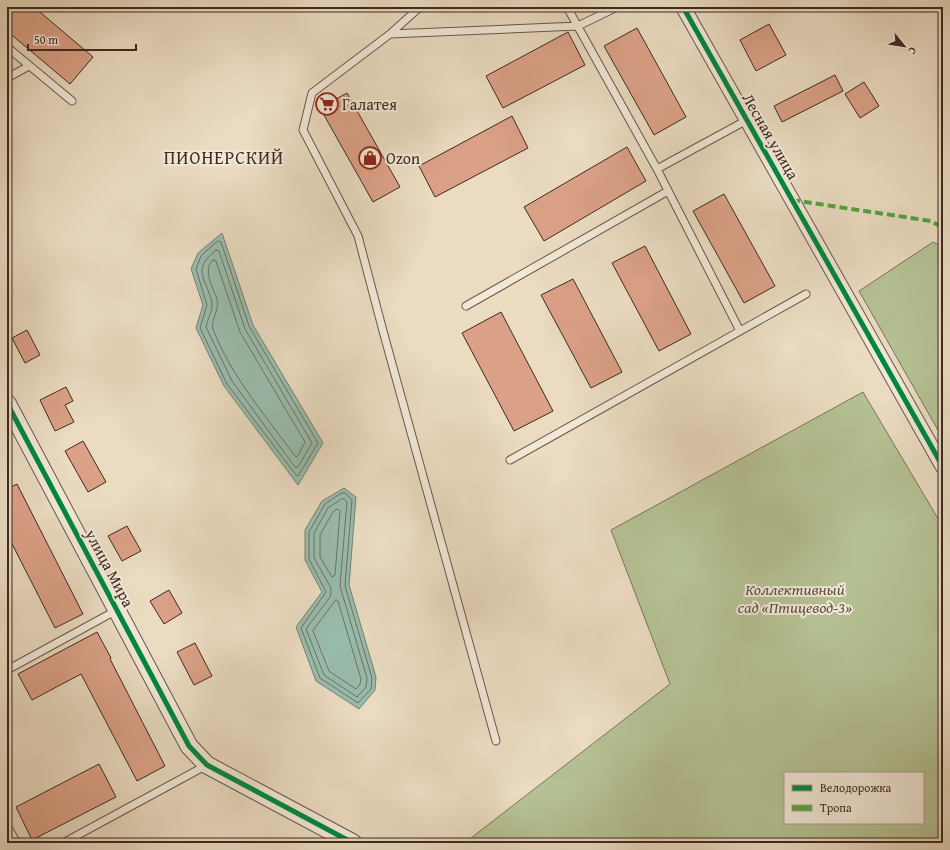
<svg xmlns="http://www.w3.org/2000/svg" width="950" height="850" font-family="'Gentium Book Plus',serif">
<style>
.green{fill:#b5c194;stroke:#7a755a;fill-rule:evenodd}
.water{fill:#99bcac;stroke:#758174}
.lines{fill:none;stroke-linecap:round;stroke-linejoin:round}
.shore{stroke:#6c7266;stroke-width:1}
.building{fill:#dba187;stroke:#3f2921}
.service-casing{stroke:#6a5649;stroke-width:9}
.minor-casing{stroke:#6a5649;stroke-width:16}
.tertiary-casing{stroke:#6a5649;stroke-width:19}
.service{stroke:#f1e8d7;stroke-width:7}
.minor{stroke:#f1e8d7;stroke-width:14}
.tertiary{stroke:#f1e8d7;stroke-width:17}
.quiet{stroke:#54a341;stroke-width:4;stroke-dasharray:8 4;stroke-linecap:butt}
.cycleway-casing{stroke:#f1e8d7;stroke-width:8}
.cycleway{stroke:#00873e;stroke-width:5}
.labels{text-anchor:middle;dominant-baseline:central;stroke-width:4;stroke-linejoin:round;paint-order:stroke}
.poi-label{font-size:16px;fill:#3f2921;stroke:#f1e8d7;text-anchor:start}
.street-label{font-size:16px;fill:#3f2921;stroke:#f1e8d7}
.park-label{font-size:16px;font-style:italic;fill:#5c4f3e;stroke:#f1e8d7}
.quarter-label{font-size:18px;letter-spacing:1px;fill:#3f2921;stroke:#f1e8d7}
</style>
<rect width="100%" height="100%" fill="#eadbc1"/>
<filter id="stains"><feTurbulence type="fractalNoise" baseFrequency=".005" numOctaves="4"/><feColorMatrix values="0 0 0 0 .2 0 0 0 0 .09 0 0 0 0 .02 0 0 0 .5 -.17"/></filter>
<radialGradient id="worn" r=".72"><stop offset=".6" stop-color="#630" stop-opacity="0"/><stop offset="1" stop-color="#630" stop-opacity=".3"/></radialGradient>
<!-- green -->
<path class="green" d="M 933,242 L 943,247 L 943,439 L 859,291 Z
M 863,392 L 943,527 L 943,843 L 469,843 L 471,838 L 670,684 L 611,530 ZM 785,773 L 923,773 L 923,823 L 785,823 Z"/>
<!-- water -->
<path class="water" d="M 222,233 L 253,325 L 323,443 L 298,485 L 224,386 L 196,328 L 203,305 L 191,269 L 198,253 Z
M 344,488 L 356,497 L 349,585 L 376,677 L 375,690 L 359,709 L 316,681 L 296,627 L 322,592 L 305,560 L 305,530 L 322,501 Z"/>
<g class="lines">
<!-- shore -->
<path class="shore" d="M 218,241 L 221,242 L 249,326 L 318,443 L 298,476 L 296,475 L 227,384 L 200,328 L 207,305 L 196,269 L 201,256 Z
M 216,250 L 219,251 L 245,329 L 312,443 L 298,467 L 295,467 L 232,381 L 206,327 C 207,320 213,311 212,303 C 207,278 190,271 216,250 Z
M 213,260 L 216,261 L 240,332 L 305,442 L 297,457 L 295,456 C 265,415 231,376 213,329 C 210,321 220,310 217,299 C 213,288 202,269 213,260 Z
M 342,493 L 345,493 L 352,500 L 345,586 L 372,678 L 371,689 L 358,703 L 320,678 L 301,628 L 326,592 L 309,559 L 309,532 L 325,504 Z
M 342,499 L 344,499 L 347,502 L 340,586 L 367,678 L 366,687 L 357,697 L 324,675 L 306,629 L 330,597 L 331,593 L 331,588 L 314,558 L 314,533 L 328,508 Z
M 338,509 L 340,511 L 335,575 L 332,577 L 320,557 L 320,535 L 333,512 Z
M 336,600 L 338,601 L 361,679 L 360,684 L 356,689 L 329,671 L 313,631 Z"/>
</g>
<!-- building -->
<path class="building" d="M 10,7 L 34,7 L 93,57 L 70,84 L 7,31 L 7,11 Z
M 769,24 L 786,55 L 756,71 L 740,40 Z
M 637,28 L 686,117 L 654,135 L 604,46 Z
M 568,32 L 585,65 L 503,108 L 486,76 Z
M 835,75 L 843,91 L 782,122 L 774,106 Z
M 864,82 L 879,106 L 860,118 L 845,94 Z
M 347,93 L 400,187 L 373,202 L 320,108 Z
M 512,116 L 528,148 L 435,197 L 419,166 Z
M 627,147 L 646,181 L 544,241 L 524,207 Z
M 724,194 L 775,286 L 744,303 L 693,211 Z
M 645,246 L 691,334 L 659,351 L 612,263 Z
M 573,279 L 622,372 L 591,388 L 541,295 Z
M 501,312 L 553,411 L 514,431 L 462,333 Z
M 27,330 L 40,355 L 25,363 L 12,338 Z
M 66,387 L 73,401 L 65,405 L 74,422 L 55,431 L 40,400 Z
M 83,441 L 106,482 L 88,492 L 65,451 Z
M 17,484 L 83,614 L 55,628 L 7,534 L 7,489 Z
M 127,526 L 141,551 L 122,561 L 108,536 Z
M 169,590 L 182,613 L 164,624 L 150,601 Z
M 97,632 L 111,658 L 110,659 L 165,766 L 137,781 L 81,674 L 32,700 L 18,674 Z
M 195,643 L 212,676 L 194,685 L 177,652 Z
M 99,764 L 116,797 L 32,840 L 16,807 Z"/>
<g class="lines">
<!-- service casing -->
<g class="service-casing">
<path id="service" d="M 567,7 L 657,169 L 740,331
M 390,34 L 420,7
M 7,47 L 72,101
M 7,78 L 29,66
M 657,169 L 747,120
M 466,306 L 668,191
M 510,460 L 806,294
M 7,670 L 117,610
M 496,741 L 383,331 L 358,236 L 303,130 L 312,93 L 390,34 L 578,26 L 617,7
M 7,826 L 17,843
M 63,843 L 207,765"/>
</g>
<!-- minor casing -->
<g class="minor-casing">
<path id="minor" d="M 683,7 L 943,467"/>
</g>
<!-- tertiary casing -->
<g class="tertiary-casing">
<path id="tertiary" d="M 7,403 L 189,746 L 207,765 L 353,843"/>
</g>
<!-- service -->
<use href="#service" class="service"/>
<!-- minor -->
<use href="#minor" class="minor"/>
<!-- tertiary -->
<use href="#tertiary" class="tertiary"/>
<!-- quiet -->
<path class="quiet" d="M 792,200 L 931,221 L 943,228"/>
<!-- cycleway casing -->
<g class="cycleway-casing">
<path id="cycleway" d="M 683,7 L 943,467
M 7,403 L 189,746 L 207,765 L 353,843"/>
</g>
<!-- cycleway -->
<use href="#cycleway" class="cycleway"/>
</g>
<!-- icons -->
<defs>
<g id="supermarket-ring" transform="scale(1.15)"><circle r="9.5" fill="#f1e8d7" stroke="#8f2418" stroke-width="1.5"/><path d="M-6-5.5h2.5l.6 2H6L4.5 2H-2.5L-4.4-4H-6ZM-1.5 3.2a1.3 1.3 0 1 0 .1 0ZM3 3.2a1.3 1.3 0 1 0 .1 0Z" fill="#8f2418"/></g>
<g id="shop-ring" transform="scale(1.15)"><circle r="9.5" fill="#f1e8d7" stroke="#8f2418" stroke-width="1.5"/><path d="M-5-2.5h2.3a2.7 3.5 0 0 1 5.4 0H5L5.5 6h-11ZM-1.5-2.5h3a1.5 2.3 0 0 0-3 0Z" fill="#8f2418"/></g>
</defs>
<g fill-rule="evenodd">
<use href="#supermarket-ring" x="327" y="104"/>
<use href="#shop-ring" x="370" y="158"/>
</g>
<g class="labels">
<!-- poi labels -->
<g class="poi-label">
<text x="342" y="104">Галатея</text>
<text x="386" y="158">Ozon</text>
</g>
<!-- street labels -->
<g class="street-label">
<text transform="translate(771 136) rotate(60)">Лесная улица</text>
<text transform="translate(110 568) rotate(62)">улица Мира</text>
</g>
<!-- park labels -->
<g class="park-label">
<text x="795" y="589">Коллективный<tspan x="795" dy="18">сад «Птицевод-3»</tspan></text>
</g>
<!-- quarter labels -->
<g class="quarter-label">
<text x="224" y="157">ПИОНЕРСКИЙ</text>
</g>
</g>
<!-- margin -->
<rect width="950" height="850" fill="none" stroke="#eadbc1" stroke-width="24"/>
<rect x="8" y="8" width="934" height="834" fill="none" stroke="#3f2921" stroke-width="2"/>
<rect x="12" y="12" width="926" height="826" fill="none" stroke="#3f2921"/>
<!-- legend -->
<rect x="784" y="772" width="140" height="52" fill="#f1e8d7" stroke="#aa9c8e"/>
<rect x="792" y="785" width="20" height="6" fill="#00873e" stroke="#aa9c8e"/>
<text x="820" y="792" font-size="12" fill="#3f2921">Велодорожка</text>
<rect x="792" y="805" width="20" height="6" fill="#54a341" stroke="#aa9c8e"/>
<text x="820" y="812" font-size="12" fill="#3f2921">Тропа</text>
<!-- north arrow -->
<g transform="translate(904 46) rotate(120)" stroke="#f1e8d7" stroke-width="3" paint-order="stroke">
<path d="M0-3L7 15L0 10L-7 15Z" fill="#3f2921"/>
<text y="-6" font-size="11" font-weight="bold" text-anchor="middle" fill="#3f2921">С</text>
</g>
<!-- scale -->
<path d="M28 44v6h108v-6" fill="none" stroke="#3f2921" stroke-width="2"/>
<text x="34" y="44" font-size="12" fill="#3f2921" stroke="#f1e8d7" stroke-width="3" paint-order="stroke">50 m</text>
<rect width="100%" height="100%" filter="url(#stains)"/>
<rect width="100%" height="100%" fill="url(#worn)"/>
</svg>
